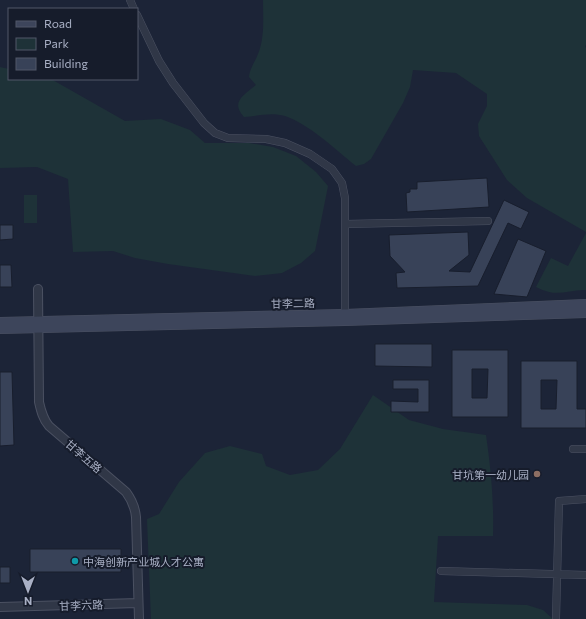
<svg xmlns="http://www.w3.org/2000/svg" width="586" height="619" font-family="Commissioner,'Noto Sans SC',sans-serif">
<style>
.green{fill:#1e3238}
.building{fill:#384258;stroke:#181e2d;fill-rule:evenodd}
.lines{fill:none;stroke-linecap:round;stroke-linejoin:round}
.minor-casing{stroke:#4b5162;stroke-width:8}
.tertiary-casing{stroke:#4b5162;stroke-width:10}
.secondary-casing{stroke:#4b5162;stroke-width:10}
.minor{stroke:#303747;stroke-width:7}
.tertiary{stroke:#303747;stroke-width:8}
.secondary{stroke:#3d455b;stroke-width:9}
.education-dot{fill:#8d6e63;stroke:#161c2b;stroke-width:1.5}
.culture-dot{fill:#0f9aa8;stroke:#161c2b;stroke-width:1.5}
.labels{text-anchor:middle;dominant-baseline:central;stroke-width:4;stroke-linejoin:round;paint-order:stroke}
.street-label{font-size:11px;fill:#a9b0c5;stroke:#161c2b}
.poi-label{font-size:11px;fill:#a9b0c5;stroke:#161c2b;text-anchor:end}
</style>
<rect width="100%" height="100%" fill="#1c2437"/>
<!-- green -->
<path class="green" d="M 263,0 L 586,0 L 586,45 L 585,46 L 586,48 L 586,232 L 527,198 L 507,180 L 479,136 L 478,124 L 487,106 L 487,94 L 456,73 L 413,70 L 410,87 L 403,103 L 371,159 L 364,164 L 356,166 C 336,150 309,124 285,116 C 271,112 258,116 244,117 C 230,102 244,95 256,85 L 249,77 C 250,68 255,62 258,54 C 265,37 263,17 263,0 Z
M 0,67 L 9,69 L 9,79 L 51,79 L 125,121 L 161,119 L 190,130 L 205,143 L 249,143 L 273,147 L 296,156 L 316,172 L 328,186 L 315,251 L 301,263 L 282,273 L 255,276 L 168,264 L 135,258 L 113,251 L 73,252 L 68,179 L 37,167 L 0,168 Z
M 24,195 L 37,195 L 37,223 L 24,223 Z
M 586,233 L 586,290 C 574,289 561,295 549,292 C 545,291 540,289 536,287 L 551,258 L 568,266 Z
M 373,395 L 409,420 L 443,429 L 486,435 C 491,469 494,502 493,536 L 438,536 L 434,602 L 527,605 L 543,610 L 553,619 L 151,619 L 147,519 L 159,514 L 179,482 L 205,453 L 230,446 L 262,454 L 266,466 L 290,475 L 318,470 L 340,449 Z"/>
<!-- building -->
<path class="building" d="M 487,178 L 489,207 L 407,212 L 406,193 L 410,192 L 410,189 L 417,189 L 417,182 Z
M 504,200 L 529,212 L 521,229 L 508,223 L 478,286 L 397,288 L 396,273 L 405,272 L 390,256 L 389,235 L 468,232 L 469,255 L 449,271 L 470,272 Z
M 0,225 L 13,225 L 13,239 L 0,240 Z
M 518,239 L 546,251 L 527,297 L 494,294 Z
M 0,265 L 11,265 L 12,287 L 0,287 Z
M 375,344 L 432,344 L 432,367 L 375,366 Z
M 452,350 L 508,350 L 508,417 L 452,417 ZM 472,369 L 488,369 L 487,398 L 472,398 Z
M 521,361 L 577,361 L 577,409 L 586,409 L 586,428 L 521,428 ZM 541,380 L 557,380 L 556,409 L 541,409 Z
M 0,372 L 12,372 L 14,445 L 0,446 Z
M 393,380 L 429,380 L 429,412 L 391,412 L 391,401 L 418,402 L 418,389 L 393,389 Z
M 30,549 L 121,549 L 121,572 L 30,572 Z
M 0,567 L 10,567 L 10,583 L 0,583 Z"/>
<g class="lines">
<!-- minor casing -->
<g class="minor-casing">
<path id="minor" d="M 130,0 L 134,9
M 137,15 L 159,61 L 173,83 L 204,123 L 215,133 L 228,138 L 266,139 L 285,143 L 310,154 L 332,169 L 342,183 L 345,198 L 345,319
M 345,224 L 488,221
M 573,449 L 586,449
M 441,571 L 586,575
M 556,618 L 559,501 L 586,499"/>
</g>
<!-- tertiary casing -->
<g class="tertiary-casing">
<path id="tertiary" d="M 38,289 L 39,402 C 41,411 43,419 49,426 L 126,492 C 132,500 135,507 136,517 L 139,619
M 0,607 L 138,603"/>
</g>
<!-- secondary casing -->
<g class="secondary-casing">
<path id="secondary" d="M 0,322 L 345,314 L 586,304
M 0,329 L 345,321 L 586,313"/>
</g>
<!-- minor -->
<use href="#minor" class="minor"/>
<!-- tertiary -->
<use href="#tertiary" class="tertiary"/>
<!-- secondary -->
<use href="#secondary" class="secondary"/>
</g>
<!-- markers -->
<circle class="education-dot" cx="537" cy="474" r="4"/>
<circle class="culture-dot" cx="75" cy="561" r="4"/>
<g class="labels">
<!-- street labels -->
<g class="street-label">
<text transform="translate(293 303) rotate(-1)">甘李二路</text>
<text transform="translate(84 456) rotate(41)">甘李五路</text>
<text transform="translate(81 605) rotate(-2)">甘李六路</text>
</g>
<!-- poi labels -->
<g class="poi-label">
<text x="529" y="474">甘坑第一幼儿园</text>
<text x="83" y="561" text-anchor="start">中海创新产业城人才公寓</text>
</g>
</g>
<!-- legend -->
<rect x="8" y="8" width="130" height="72" fill="#161c2b" stroke="#515769"/>
<rect x="16" y="21" width="20" height="6" fill="#3d455b" stroke="#515769"/>
<text x="44" y="28" font-size="12" fill="#a9b0c5">Road</text>
<rect x="16" y="38" width="20" height="12" fill="#1e3238" stroke="#515769"/>
<text x="44" y="48" font-size="12" fill="#a9b0c5">Park</text>
<rect x="16" y="58" width="20" height="12" fill="#384258" stroke="#515769"/>
<text x="44" y="68" font-size="12" fill="#a9b0c5">Building</text>
<!-- north arrow -->
<g transform="translate(28 591) rotate(180)" stroke="#161c2b" stroke-width="3" paint-order="stroke">
<path d="M0-3L7 15L0 10L-7 15Z" fill="#a9b0c5"/>
<text y="-6" font-size="11" font-weight="bold" text-anchor="middle" fill="#a9b0c5">N</text>
</g>
</svg>
